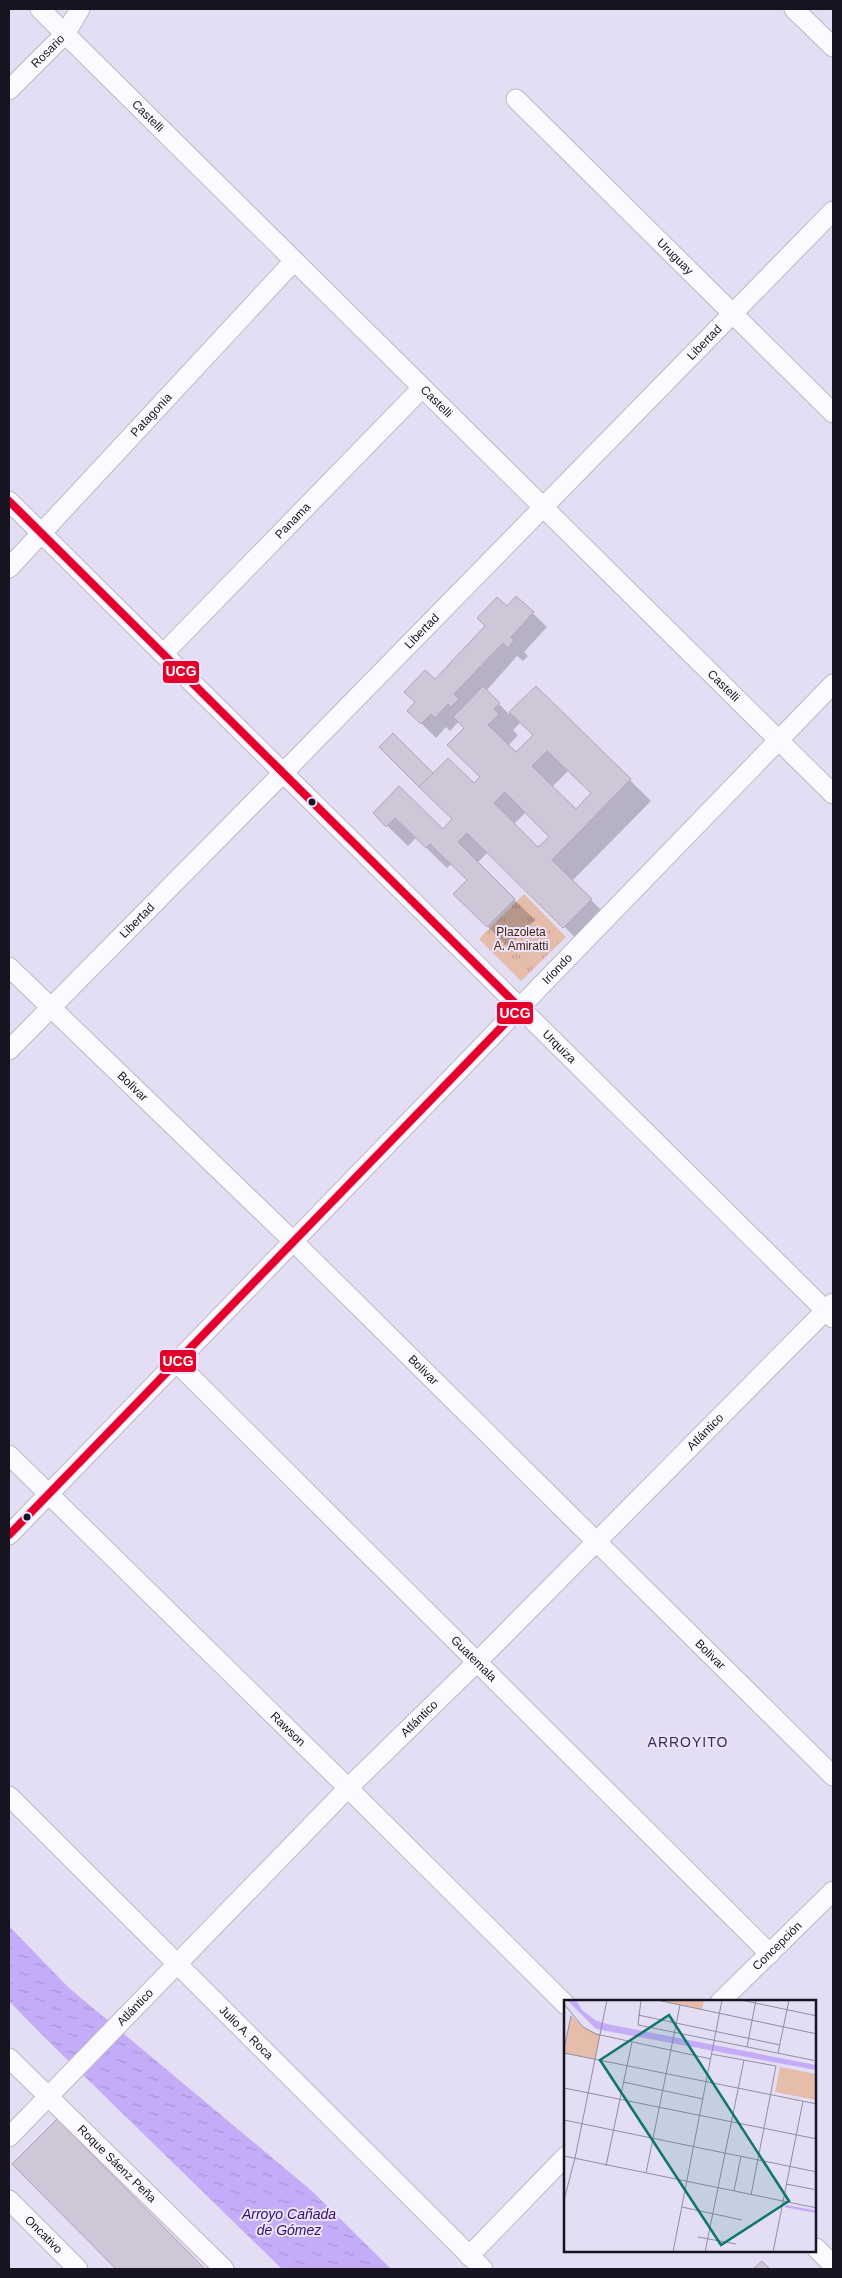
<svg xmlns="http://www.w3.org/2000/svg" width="842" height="2278" font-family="Helvetica,sans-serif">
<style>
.park{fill:url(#park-tufts)}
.water{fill:url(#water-ripples)}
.shadow{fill:#0003;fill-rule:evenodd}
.building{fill:#cfc7d8;stroke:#afa7b8;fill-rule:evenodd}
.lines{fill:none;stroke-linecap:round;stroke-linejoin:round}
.minor-casing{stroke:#bcb7c8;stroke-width:21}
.minor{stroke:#fbfafe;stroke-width:19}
.bus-1-casing{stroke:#ece4fe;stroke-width:11}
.bus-1{stroke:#e4002b;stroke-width:8}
.bus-dot{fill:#171321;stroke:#ece4fe;stroke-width:2}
.labels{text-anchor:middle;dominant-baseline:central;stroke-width:4;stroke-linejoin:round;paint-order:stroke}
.street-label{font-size:12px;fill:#171321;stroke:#ece4fe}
.park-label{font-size:12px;fill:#492504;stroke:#ece4fe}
.neighbourhood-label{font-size:14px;letter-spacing:1px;fill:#372c4d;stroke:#ece4fe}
.water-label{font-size:14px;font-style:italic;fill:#380e66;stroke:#ece4fe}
.inset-river{fill:none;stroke:#c5acf8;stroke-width:2.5}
.inset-road{fill:none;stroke:#928da0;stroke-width:1}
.view{fill:#0f766e;fill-opacity:0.15;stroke:#0f766e;stroke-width:2.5}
.inset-edge{fill:none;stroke:#171321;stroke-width:2.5}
.line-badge{stroke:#ece4fe;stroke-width:2}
.badge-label{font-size:14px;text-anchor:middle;font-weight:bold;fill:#fff}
</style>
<defs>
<pattern id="park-tufts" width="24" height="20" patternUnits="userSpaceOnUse" patternTransform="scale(1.25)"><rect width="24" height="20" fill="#e5bdaa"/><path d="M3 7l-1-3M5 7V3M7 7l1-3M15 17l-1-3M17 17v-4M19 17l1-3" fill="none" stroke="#c4a292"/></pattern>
<pattern id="water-ripples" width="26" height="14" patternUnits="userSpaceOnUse" patternTransform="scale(1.25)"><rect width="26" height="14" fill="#c5acf8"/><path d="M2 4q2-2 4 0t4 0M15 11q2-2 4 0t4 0" fill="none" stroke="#a893d4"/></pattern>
</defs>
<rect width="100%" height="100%" fill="#e4def5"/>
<!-- park -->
<path class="park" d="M 524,894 L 566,937 L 521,981 L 479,939 Z"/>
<!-- water -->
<path class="water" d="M 9,1926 L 69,1988 L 312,2191 L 391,2269 L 282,2269 L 41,2034 L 9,2001 Z"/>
<!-- shadow -->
<path class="shadow" d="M 516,597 L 547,627 L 524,652 L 528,656 L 523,661 L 517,656 L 486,691 L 509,714 L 536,687 L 651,801 L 572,881 L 611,920 L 585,947 L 488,852 L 477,863 L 535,920 L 508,947 L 455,894 L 469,880 L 452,863 L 447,868 L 416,838 L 408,846 L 374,813 L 399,788 L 443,831 L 454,820 L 381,747 L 393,735 L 433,775 L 474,785 L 482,777 L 466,728 L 459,721 L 450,731 L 446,727 L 436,738 L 409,711 ZM 521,722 L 534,735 L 516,754 L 508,746 L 518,735 L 513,730 ZM 569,770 L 592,794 L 576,811 L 552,787 ZM 526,812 L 551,837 L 538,849 L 514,824 Z
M 57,2121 L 203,2269 L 118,2269 L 14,2164 Z"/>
<!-- building -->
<path class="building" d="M 516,596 L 534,612 L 511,637 L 514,641 L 508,648 L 503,643 L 454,694 L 459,699 L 451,707 L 448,704 L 435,718 L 431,714 L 421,724 L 407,711 L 415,702 L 404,692 L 425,670 L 435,679 L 485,626 L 477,618 L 497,597 L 507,606 Z
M 483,686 L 500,703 L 494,709 L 499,714 L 488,725 L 516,752 L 533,735 L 509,712 L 536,686 L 631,779 L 552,860 L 592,899 L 563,928 L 467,833 L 458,842 L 515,899 L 487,927 L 453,894 L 467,880 L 430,844 L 426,848 L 395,818 L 386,827 L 373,813 L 399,786 L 443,829 L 452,819 L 419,787 L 448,758 L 474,783 L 480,777 L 447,745 L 464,728 L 453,717 ZM 547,751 L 591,793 L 576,809 L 532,766 ZM 505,792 L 549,837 L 538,847 L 494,803 Z
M 393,733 L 433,773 L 419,787 L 379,747 Z
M 57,2119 L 205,2269 L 116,2269 L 12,2164 Z
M 762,2261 L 770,2269 L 753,2269 Z"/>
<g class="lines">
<!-- minor casing -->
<g class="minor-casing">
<g id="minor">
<path id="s1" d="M 40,9 L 833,794"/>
<path d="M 794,9 L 833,47"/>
<path id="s2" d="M 9,90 L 65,34 L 80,9"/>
<path id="s3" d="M 516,99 L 833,413"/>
<path id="s4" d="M 9,501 L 833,1318"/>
<path id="s5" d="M 9,568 L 294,261"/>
<path id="s6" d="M 163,654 L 422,388"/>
<path id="s7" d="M 9,967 L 294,1242 L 833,1776"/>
<path id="s8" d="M 9,1050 L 283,773 L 833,211"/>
<path id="s9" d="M 177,1363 L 770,1954"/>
<path id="s10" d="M 9,1455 L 348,1788 L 566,2005"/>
<path id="s11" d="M 9,1535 L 833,684"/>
<path id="s12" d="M 9,1796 L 483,2269"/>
<path id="s13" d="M 720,2002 L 833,1891"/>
<path id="s14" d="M 9,2058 L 224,2269"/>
<path id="s15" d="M 9,2137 L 348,1788 L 478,1661 L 833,1303"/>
<path id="s16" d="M 9,2200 L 78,2269"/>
<path d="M 816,2248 L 833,2265"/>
<path d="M 469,2256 L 566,2156"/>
</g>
</g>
<!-- minor -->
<use href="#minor" class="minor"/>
<!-- bus-1 casing -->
<g class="bus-1-casing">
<path id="bus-1" d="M 9,501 L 520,1008 L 9,1535"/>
</g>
<!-- bus-1 -->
<use href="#bus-1" class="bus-1"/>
</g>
<!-- markers -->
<g class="bus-dot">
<circle cx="312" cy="802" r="4.5"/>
<circle cx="27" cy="1517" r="4.5"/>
</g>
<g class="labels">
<!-- street labels -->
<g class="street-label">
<text stroke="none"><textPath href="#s2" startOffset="55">Rosario</textPath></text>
<text stroke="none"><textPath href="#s1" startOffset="152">Castelli</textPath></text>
<text stroke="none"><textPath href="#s3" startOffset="224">Uruguay</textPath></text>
<text stroke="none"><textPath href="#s8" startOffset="992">Libertad</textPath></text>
<text stroke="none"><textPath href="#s1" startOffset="558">Castelli</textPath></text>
<text stroke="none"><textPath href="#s5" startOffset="209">Patagonia</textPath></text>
<text stroke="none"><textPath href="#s6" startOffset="186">Panama</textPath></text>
<text stroke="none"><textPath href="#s8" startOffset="588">Libertad</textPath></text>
<text stroke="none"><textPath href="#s1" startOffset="962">Castelli</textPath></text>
<text stroke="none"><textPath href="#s8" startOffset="182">Libertad</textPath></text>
<text stroke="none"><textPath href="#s11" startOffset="788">Iriondo</textPath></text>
<text stroke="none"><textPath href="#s4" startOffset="775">Urquiza</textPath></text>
<text stroke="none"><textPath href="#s7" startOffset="172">Bolivar</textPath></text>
<text stroke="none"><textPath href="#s7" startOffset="578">Bolivar</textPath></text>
<text stroke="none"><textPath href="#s15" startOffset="991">Atlántico</textPath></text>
<text stroke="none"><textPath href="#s7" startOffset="982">Bolivar</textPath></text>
<text stroke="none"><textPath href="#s9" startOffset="419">Guatemala</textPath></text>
<text stroke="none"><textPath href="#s15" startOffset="586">Atlántico</textPath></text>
<text stroke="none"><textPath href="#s10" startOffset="391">Rawson</textPath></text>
<text stroke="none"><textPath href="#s13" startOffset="80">Concepción</textPath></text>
<text stroke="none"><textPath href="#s15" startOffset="181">Atlántico</textPath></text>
<text stroke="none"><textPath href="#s12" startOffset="335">Julio A. Roca</textPath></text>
<text stroke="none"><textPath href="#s14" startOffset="151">Roque Sáenz Peña</textPath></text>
<text stroke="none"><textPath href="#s16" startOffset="49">Oncativo</textPath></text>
</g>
<!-- park labels -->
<g class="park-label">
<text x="521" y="932">Plazoleta<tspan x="521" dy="14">A. Amiratti</tspan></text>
</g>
<!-- neighbourhood labels -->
<g class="neighbourhood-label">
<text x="688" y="1742">ARROYITO</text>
</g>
<!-- water labels -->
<g class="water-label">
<text x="289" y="2214">Arroyo Cañada<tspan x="289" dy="16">de Gómez</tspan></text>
</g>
</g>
<!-- overview -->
<g transform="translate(564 2000)">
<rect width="252" height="252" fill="#e4def5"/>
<path d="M 95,0 L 140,0 L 138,10 ZM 7,15 L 19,27 L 36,35 L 31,59 L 0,53 ZM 216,67 L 252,74 L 252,100 L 211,92 Z" fill="#e5bdaa"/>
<path d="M 3,0 L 12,0 L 18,10 L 31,20 L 43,24 L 252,65 L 252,70 L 32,29 Z" fill="#c5acf8"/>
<path class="inset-river" d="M 221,206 L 253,212"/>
<path class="inset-road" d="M 77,0 L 74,25 L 253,61M 93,0 L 253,34M 177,0 L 253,16M 0,4 L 19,27 L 32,34 L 147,59M 74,15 L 216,45M 183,47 L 192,0M 0,49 L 7,16M 0,53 L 253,104M 214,53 L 225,0M 147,54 L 212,66 L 187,195M 59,82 L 139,99M 0,88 L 253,139M 0,120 L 253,172M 0,156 L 253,208M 11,158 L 43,0M 42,166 L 68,42M 82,173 L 116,5M 222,184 L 253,190M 170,191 L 177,156M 0,200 L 11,158M 118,207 L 178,220M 134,237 L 172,244M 109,252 L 158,0M 141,252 L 180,60M 209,252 L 239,101"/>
<path class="view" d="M 105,15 L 225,201 L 157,245 L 36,60 Z"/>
<rect width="252" height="252" class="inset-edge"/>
</g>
<g class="line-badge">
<rect x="162" y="660" width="38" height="24" rx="5" fill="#e4002b"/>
<rect x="496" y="1001" width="38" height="24" rx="5" fill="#e4002b"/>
<rect x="159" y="1349" width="38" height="24" rx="5" fill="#e4002b"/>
</g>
<g class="badge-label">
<text x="181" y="676">UCG</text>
<text x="515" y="1018">UCG</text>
<text x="178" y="1366">UCG</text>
</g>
<!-- border -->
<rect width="842" height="2278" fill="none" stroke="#171321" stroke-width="20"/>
</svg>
